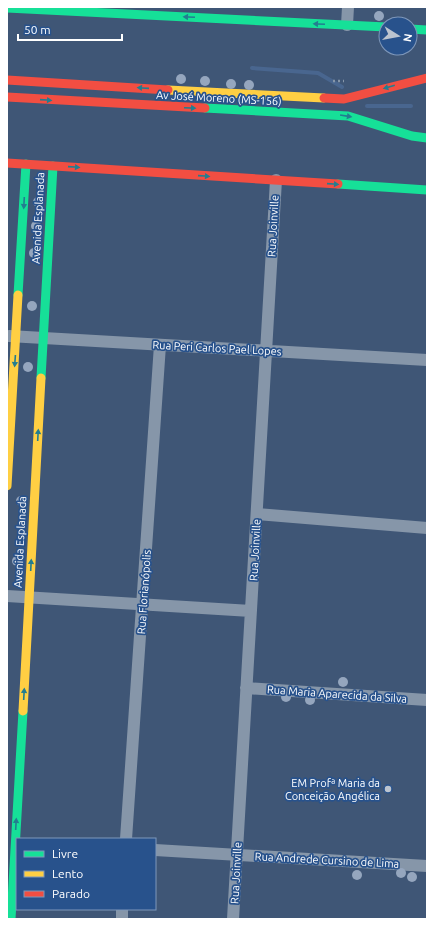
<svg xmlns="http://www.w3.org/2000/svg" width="434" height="926" font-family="Ubuntu,sans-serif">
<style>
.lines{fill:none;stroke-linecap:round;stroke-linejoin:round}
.stream{stroke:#49668f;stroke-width:4}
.path{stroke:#8696a9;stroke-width:2.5;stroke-dasharray:2 3;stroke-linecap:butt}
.street{stroke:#8696a9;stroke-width:12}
.fast{stroke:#16e098;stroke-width:9}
.slow{stroke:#ffcf43;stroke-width:9}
.jam{stroke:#f24e42;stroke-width:9}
.tree{fill:#95a6be}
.oneway{fill:#237d90}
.poi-dot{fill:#bcc4cf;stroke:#28528c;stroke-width:1.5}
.labels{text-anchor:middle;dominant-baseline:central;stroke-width:3.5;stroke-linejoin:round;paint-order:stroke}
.street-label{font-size:11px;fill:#fff;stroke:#28528c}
.poi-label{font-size:11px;fill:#fff;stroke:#28528c;text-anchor:end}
</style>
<rect width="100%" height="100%" fill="#3f5676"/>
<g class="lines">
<!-- stream -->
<path class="stream" d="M 252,68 L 318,73 L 342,87
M 367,106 L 411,106"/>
<!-- path -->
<path class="path" d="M 333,81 L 344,81"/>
<!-- street -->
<path class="street" d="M 347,25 L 348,7
M 9,336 L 427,360
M 257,514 L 427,528
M 7,596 L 251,611
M 246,688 L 427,700
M 126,839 L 160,345
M 155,850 L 427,866
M 122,919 L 122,909
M 233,919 L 276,180"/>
<!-- fast -->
<path class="fast" d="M 7,8 L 386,27
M 410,29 L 427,30
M 205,108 L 348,116 L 412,136 L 427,138
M 338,184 L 427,190
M 18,295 L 26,164
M 41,378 L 53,166
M 11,919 L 23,711"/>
<!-- slow -->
<path class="slow" d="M 168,90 L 324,98
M 7,486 L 18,295
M 23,711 L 41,378"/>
<!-- jam -->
<path class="jam" d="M 7,80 L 168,90
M 7,97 L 205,108
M 324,98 L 344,99 L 427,78
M 7,163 L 338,184"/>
</g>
<!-- trees -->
<g class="tree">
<circle cx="379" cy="16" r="5"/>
<circle cx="181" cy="79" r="5"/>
<circle cx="205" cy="81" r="5"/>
<circle cx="231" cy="84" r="5"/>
<circle cx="249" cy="85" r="5"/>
<circle cx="38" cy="202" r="5"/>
<circle cx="36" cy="226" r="5"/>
<circle cx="34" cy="253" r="5"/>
<circle cx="32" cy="306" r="5"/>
<circle cx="28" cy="367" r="5"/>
<circle cx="21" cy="501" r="5"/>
<circle cx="17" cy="561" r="5"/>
<circle cx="343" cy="682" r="5"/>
<circle cx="286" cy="697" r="5"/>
<circle cx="310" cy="700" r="5"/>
<circle cx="401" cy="873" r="5"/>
<circle cx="357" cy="875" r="5"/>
<circle cx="412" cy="877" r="5"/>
</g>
<!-- one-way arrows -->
<defs><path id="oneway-solid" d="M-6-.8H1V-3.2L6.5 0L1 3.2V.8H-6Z"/></defs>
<g class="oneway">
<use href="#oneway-solid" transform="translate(189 17) rotate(-177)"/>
<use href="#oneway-solid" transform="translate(319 24) rotate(-177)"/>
<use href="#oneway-solid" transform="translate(389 87) rotate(164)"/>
<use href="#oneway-solid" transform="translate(143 88) rotate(-176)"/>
<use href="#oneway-solid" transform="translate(46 100) rotate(4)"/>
<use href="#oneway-solid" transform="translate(190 108) rotate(3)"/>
<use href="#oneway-solid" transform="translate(346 116) rotate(9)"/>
<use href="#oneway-solid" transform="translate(74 167) rotate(4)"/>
<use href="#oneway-solid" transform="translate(204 176) rotate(4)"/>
<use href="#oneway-solid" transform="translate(333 184) rotate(4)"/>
<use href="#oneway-solid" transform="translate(24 203) rotate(93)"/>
<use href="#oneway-solid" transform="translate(15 361) rotate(94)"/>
<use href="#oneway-solid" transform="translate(38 435) rotate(-87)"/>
<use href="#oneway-solid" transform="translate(31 565) rotate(-87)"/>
<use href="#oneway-solid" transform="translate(24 694) rotate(-87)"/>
<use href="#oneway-solid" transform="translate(16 824) rotate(-87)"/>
</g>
<!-- markers -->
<circle class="poi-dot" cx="388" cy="789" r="4"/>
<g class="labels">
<!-- street labels -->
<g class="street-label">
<text transform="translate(219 98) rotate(3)">Av José Moreno (MS-156)</text>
<text transform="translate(38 218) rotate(-87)">Avenida Esplanada</text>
<text transform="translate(273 226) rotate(-87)">Rua Joinville</text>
<text transform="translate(217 348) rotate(3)">Rua Peri Carlos Pael Lopes</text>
<text transform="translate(20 542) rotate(-87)">Avenida Esplanada</text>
<text transform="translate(255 550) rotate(-87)">Rua Joinville</text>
<text transform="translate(144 592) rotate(-86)">Rua Florianópolis</text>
<text transform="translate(337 694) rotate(4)">Rua Maria Aparecida da Silva</text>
<text transform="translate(327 860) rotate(3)">Rua Andrede Cursino de Lima</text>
<text transform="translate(236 873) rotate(-87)">Rua Joinville</text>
</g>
<!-- poi labels -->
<g class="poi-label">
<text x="380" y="783">EM Profª Maria da<tspan x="380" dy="13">Conceição Angélica</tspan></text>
</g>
</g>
<!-- border -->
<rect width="434" height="926" fill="none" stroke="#ffffff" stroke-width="16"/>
<!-- legend -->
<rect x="16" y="838" width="140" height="72" fill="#28528c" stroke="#7e97ba"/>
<rect x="24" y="851" width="20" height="6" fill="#16e098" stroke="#7e97ba"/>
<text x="52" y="858" font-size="12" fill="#ffffff">Livre</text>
<rect x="24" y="871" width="20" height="6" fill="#ffcf43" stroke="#7e97ba"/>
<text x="52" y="878" font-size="12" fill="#ffffff">Lento</text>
<rect x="24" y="891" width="20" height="6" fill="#f24e42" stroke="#7e97ba"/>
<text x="52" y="898" font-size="12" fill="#ffffff">Parado</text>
<!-- north arrow -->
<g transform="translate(398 36) rotate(101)"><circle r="19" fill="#28528c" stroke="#7e97ba"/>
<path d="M0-3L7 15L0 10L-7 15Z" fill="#bcc4cf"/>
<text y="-6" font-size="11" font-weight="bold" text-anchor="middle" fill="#ffffff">N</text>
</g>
<!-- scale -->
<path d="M18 34v6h104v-6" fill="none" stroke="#ffffff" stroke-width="2"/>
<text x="24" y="34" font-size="12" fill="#ffffff" stroke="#28528c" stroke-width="3" paint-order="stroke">50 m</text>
</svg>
